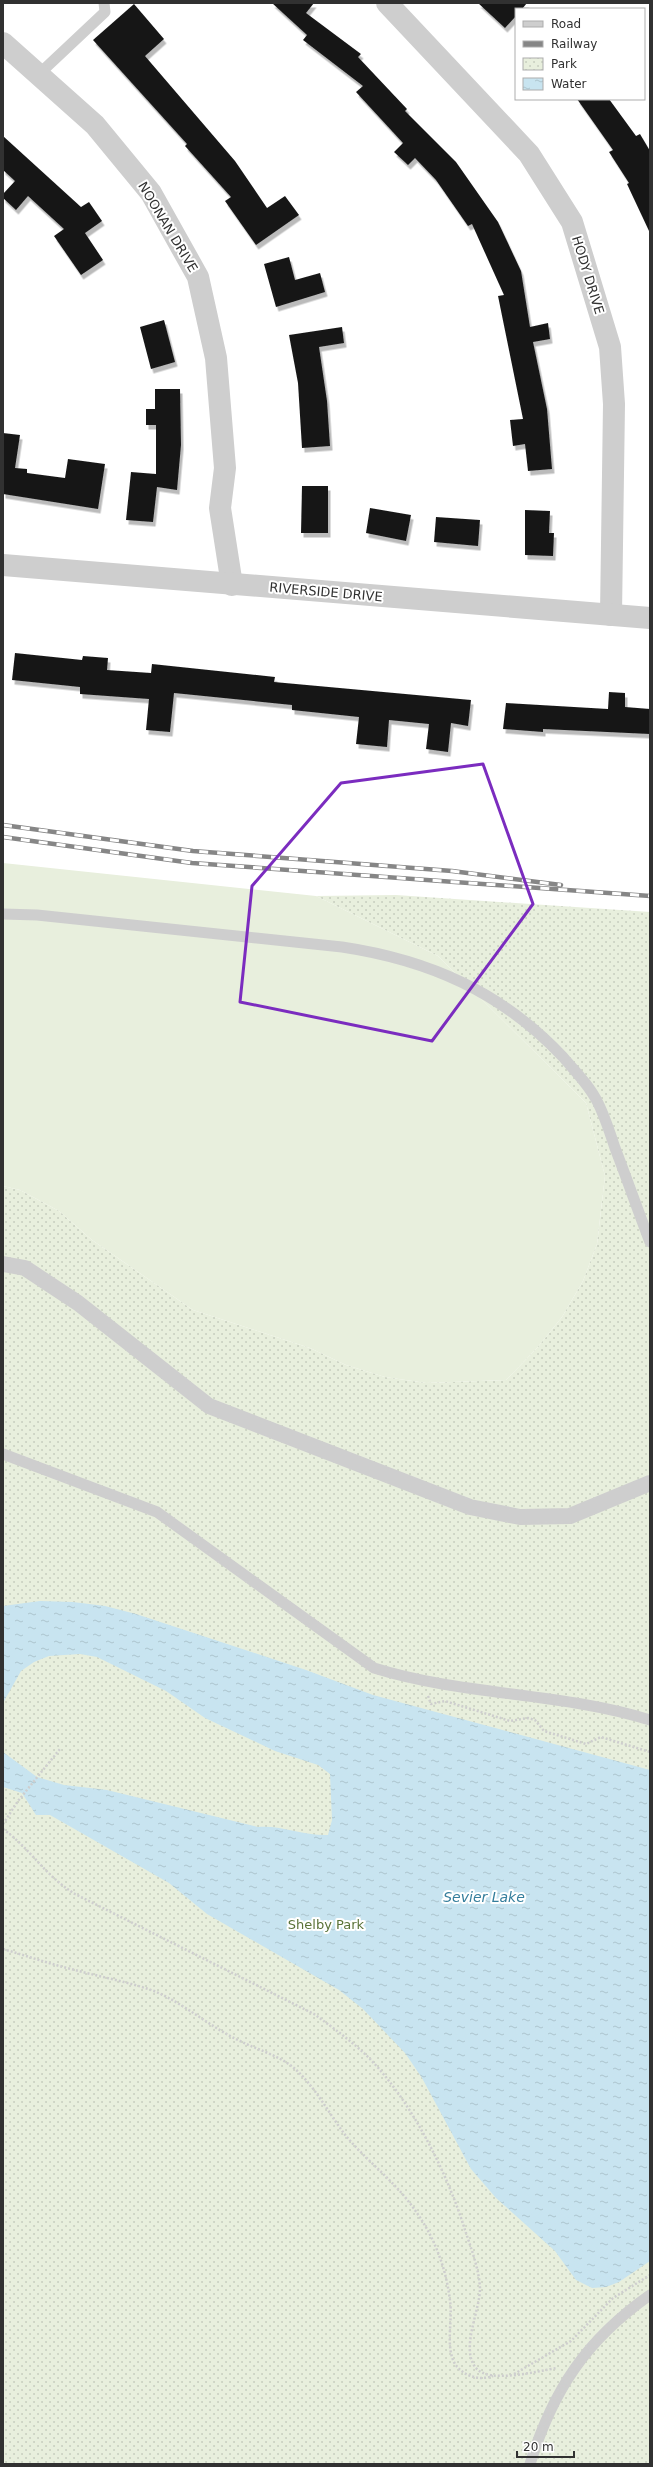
<svg xmlns="http://www.w3.org/2000/svg" width="653" height="2467" font-family="'DejaVu Sans',sans-serif">
<style>
.green{fill:#e8efdd}
.park{fill:url(#park-dots)}
.water{fill:url(#water-ripples)}
.building{fill:#181818;filter:url(#shadow)}
.lines{fill:none;stroke-linecap:round;stroke-linejoin:round}
.path{stroke:#cecece;stroke-width:2.5;stroke-dasharray:2 2;stroke-linecap:butt}
.service{stroke:#cecece;stroke-width:11}
.pedestrian{stroke:#cecece;stroke-width:16}
.minor{stroke:#cecece;stroke-width:22}
.tertiary{stroke:#cecece;stroke-width:22}
.rail-casing{stroke:#868686;stroke-width:4.5}
.rail{stroke:#fff;stroke-width:3;stroke-dasharray:9;stroke-linecap:butt}
.marked{fill:none;stroke:#7b2cbf;stroke-width:3;stroke-linejoin:round}
.labels{text-anchor:middle;dominant-baseline:central;stroke-width:4;stroke-linejoin:round;paint-order:stroke}
.street-label{font-size:13px;fill:#313131;stroke:#fff}
.park-label{font-size:13px;fill:#597238;stroke:#fff}
.water-label{font-size:14px;font-style:italic;fill:#357e9c;stroke:#fff}
</style>
<defs>
<pattern id="park-dots" width="8" height="8" patternUnits="userSpaceOnUse"><rect width="8" height="8" fill="#e8efdd"/><path d="M2 2h.1M6 6h.1" fill="none" stroke="#c7cdbe" stroke-width="1.8" stroke-linecap="round"/></pattern>
<pattern id="water-ripples" width="26" height="14" patternUnits="userSpaceOnUse"><rect width="26" height="14" fill="#c8e4f0"/><path d="M2 4q2-2 4 0t4 0M15 11q2-2 4 0t4 0" fill="none" stroke="#acc4ce"/></pattern>
<filter id="shadow"><feDropShadow dx="2.5" dy="4.5" stdDeviation="0" flood-color="#0004"/></filter>
</defs>
<rect width="100%" height="100%" fill="#fff"/>
<!-- green -->
<path class="green" d="M 3,863 L 316,896 L 438,956 L 586,1103 L 605,1176 L 597,1244 L 583,1281 L 562,1317 L 537,1348 L 506,1380 L 426,1383 L 385,1377 L 346,1365 L 310,1348 L 193,1310 L 92,1240 L 59,1211 L 20,1190 L 3,1186 Z"/>
<!-- park -->
<path class="park" d="M 396,895 L 650,912 L 650,2464 L 3,2464 L 3,1186 L 20,1190 L 59,1211 L 92,1240 L 193,1310 L 310,1348 L 346,1365 L 385,1377 L 426,1383 L 506,1380 L 537,1348 L 562,1317 L 583,1281 L 597,1244 L 605,1176 L 586,1103 L 438,956 L 316,896 Z"/>
<!-- water -->
<path class="water" d="M 40,1601 L 73,1602 L 105,1606 L 136,1614 L 306,1670 L 373,1695 L 650,1770 L 650,2261 L 619,2282 L 606,2287 L 592,2288 L 576,2280 L 555,2251 L 496,2198 L 471,2169 L 422,2078 L 405,2053 L 363,2009 L 339,1990 L 207,1914 L 169,1883 L 50,1815 L 36,1815 L 22,1793 L 3,1787 L 3,1752 L 37,1777 L 64,1785 L 107,1790 L 258,1827 C 282,1825 304,1836 328,1835 L 332,1820 L 330,1774 L 318,1765 L 275,1751 L 205,1718 L 166,1691 L 97,1657 L 80,1654 L 49,1656 L 34,1662 L 21,1671 L 3,1703 L 3,1606 Z"/>
<!-- building -->
<path class="building" d="M 272,3 L 314,3 L 306,13 L 361,54 L 358,57 L 407,109 L 405,111 L 456,162 L 498,222 L 521,271 L 530,327 L 548,323 L 550,339 L 533,342 L 547,409 L 552,469 L 528,471 L 525,444 L 513,446 L 510,420 L 523,419 L 498,296 L 504,295 L 472,224 L 468,226 L 436,180 L 415,158 L 408,165 L 394,152 L 403,143 L 356,92 L 363,86 L 303,40 L 307,35 Z
M 478,3 L 527,3 L 522,9 L 516,9 L 516,16 L 505,28 Z
M 134,4 L 164,39 L 145,56 L 235,161 L 267,208 L 285,196 L 299,215 L 256,245 L 225,201 L 231,197 L 185,146 L 187,144 L 93,40 Z
M 577,99 L 609,99 L 636,136 L 640,134 L 650,151 L 650,233 L 627,184 L 629,183 L 609,152 L 613,150 Z
M 3,136 L 81,207 L 89,202 L 102,221 L 85,233 L 103,260 L 81,275 L 54,236 L 64,229 L 28,196 L 16,210 L 3,198 L 3,194 L 15,181 L 3,170 Z
M 289,257 L 295,280 L 320,273 L 325,292 L 276,307 L 264,264 Z
M 164,320 L 175,362 L 151,369 L 140,327 Z
M 342,327 L 344,343 L 319,347 L 327,401 L 330,446 L 302,448 L 298,383 L 289,335 Z
M 155,389 L 180,389 L 181,445 L 177,490 L 157,487 L 153,522 L 126,520 L 131,472 L 156,474 L 156,425 L 146,425 L 146,409 L 155,409 Z
M 3,433 L 20,435 L 15,468 L 27,469 L 27,473 L 65,478 L 68,459 L 105,464 L 98,509 L 3,494 Z
M 302,486 L 328,486 L 328,533 L 301,533 Z
M 370,508 L 411,515 L 406,541 L 366,533 Z
M 525,510 L 550,511 L 549,533 L 554,533 L 553,556 L 525,555 Z
M 436,517 L 480,520 L 478,546 L 434,542 Z
M 15,653 L 82,660 L 83,656 L 108,658 L 107,670 L 151,673 L 152,664 L 275,677 L 274,682 L 471,700 L 468,726 L 451,723 L 448,752 L 426,749 L 429,724 L 389,720 L 387,747 L 356,744 L 359,717 L 292,710 L 292,705 L 174,693 L 170,732 L 146,730 L 149,699 L 80,694 L 80,687 L 12,680 Z
M 609,692 L 625,693 L 625,707 L 650,709 L 650,734 L 543,729 L 543,732 L 503,729 L 506,703 L 608,709 Z"/>
<g class="lines">
<!-- path -->
<path class="path" d="M 428,1696 L 431,1704 L 445,1701 L 510,1721 L 528,1718 L 535,1720 L 544,1731 L 586,1744 L 601,1737 L 650,1752
M 3,1824 L 18,1801 L 60,1749
M 3,1829 C 31,1849 44,1875 75,1894 L 314,2014 C 332,2027 350,2040 366,2055 C 410,2098 447,2172 465,2230 C 471,2248 479,2269 480,2288 C 480,2311 460,2349 476,2368 C 489,2384 538,2371 557,2368
M 3,1949 C 27,1956 50,1964 75,1970 C 101,1977 129,1982 154,1991 C 185,2004 210,2027 240,2041 C 258,2050 278,2055 294,2068 C 315,2086 329,2114 346,2136 C 367,2161 393,2180 412,2206 C 433,2234 446,2266 450,2301 C 453,2319 445,2347 455,2364 C 463,2376 479,2381 493,2376
M 514,2374 L 571,2341 L 613,2298 L 650,2275"/>
<!-- service -->
<path class="service" d="M 38,75 L 105,12 L 104,3
M 3,914 L 37,915 L 342,947 C 429,960 502,992 563,1057 C 575,1071 590,1086 598,1103 C 605,1117 610,1133 615,1148 C 627,1179 638,1211 650,1242
M 3,1454 L 157,1512 L 374,1668 C 464,1696 560,1692 650,1720
M 530,2464 C 553,2390 586,2340 650,2295"/>
<!-- pedestrian -->
<path class="pedestrian" d="M 3,1264 L 25,1268 L 78,1303 L 209,1406 L 470,1507 L 520,1517 L 570,1516 L 650,1483"/>
<!-- minor -->
<path class="minor" d="M 387,3 L 529,154 L 572,222 L 610,347 L 614,404 L 611,615
M 3,43 L 95,125 L 151,193 L 198,277 L 216,358 L 225,468 L 220,508 L 232,585"/>
<!-- tertiary -->
<path class="tertiary" d="M 3,565 L 650,618"/>
<!-- rail casing -->
<g class="rail-casing">
<path id="rail" d="M 3,825 L 193,851 L 452,871 L 561,885
M 3,837 L 192,863 L 650,896"/>
</g>
<!-- rail -->
<use href="#rail" class="rail"/>
</g>
<!-- marked area -->
<path class="marked" d="M 483,764 L 533,904 L 432,1041 L 240,1002 L 252,886 L 341,783 Z"/>
<g class="labels">
<!-- street labels -->
<g class="street-label">
<text transform="translate(168 227) rotate(59)">NOONAN DRIVE</text>
<text transform="translate(588 275) rotate(73)">HODY DRIVE</text>
<text transform="translate(326 592) rotate(5)">RIVERSIDE DRIVE</text>
</g>
<!-- park labels -->
<g class="park-label">
<text x="326" y="1924">Shelby Park</text>
</g>
<!-- water labels -->
<g class="water-label">
<text x="484" y="1897">Sevier Lake</text>
</g>
</g>
<!-- border -->
<rect width="653" height="2467" fill="none" stroke="#313131" stroke-width="8"/>
<!-- legend -->
<rect x="515" y="8" width="130" height="92" fill="#ffffff" stroke="#adadad"/>
<rect x="523" y="21" width="20" height="6" fill="#cecece" stroke="#adadad"/>
<text x="551" y="28" font-size="12" fill="#313131">Road</text>
<rect x="523" y="41" width="20" height="6" fill="#868686" stroke="#adadad"/>
<text x="551" y="48" font-size="12" fill="#313131">Railway</text>
<rect x="523" y="58" width="20" height="12" fill="url(#park-dots)" stroke="#adadad"/>
<text x="551" y="68" font-size="12" fill="#313131">Park</text>
<rect x="523" y="78" width="20" height="12" fill="url(#water-ripples)" stroke="#adadad"/>
<text x="551" y="88" font-size="12" fill="#313131">Water</text>
<!-- scale -->
<path d="M517 2451v6h57v-6" fill="none" stroke="#313131" stroke-width="2"/>
<text x="523" y="2451" font-size="12" fill="#313131" stroke="#ffffff" stroke-width="3" paint-order="stroke">20 m</text>
</svg>
